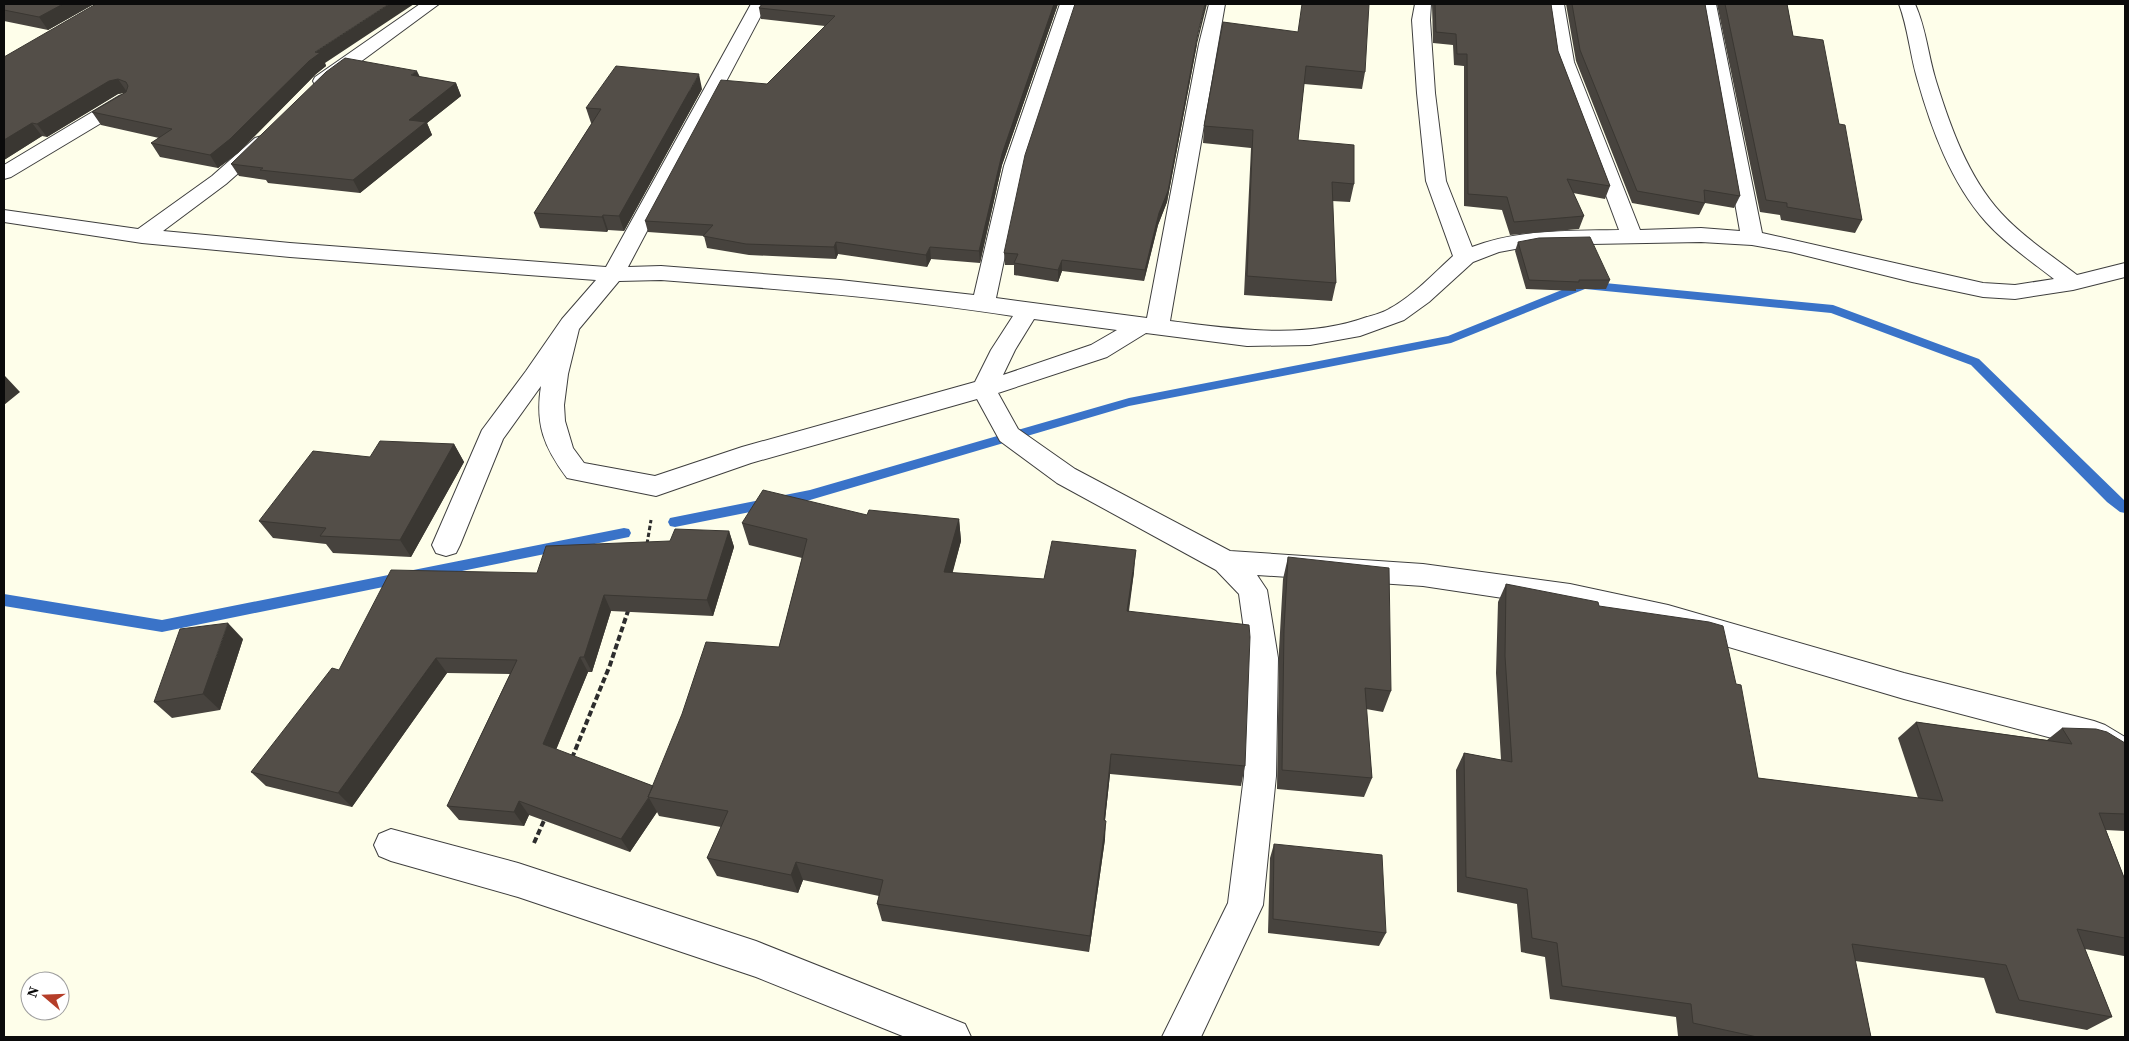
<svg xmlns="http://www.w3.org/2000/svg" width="2129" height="1041" font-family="'Source Serif 4',serif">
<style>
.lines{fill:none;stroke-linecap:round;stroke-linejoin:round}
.stream{fill:#3a73c8;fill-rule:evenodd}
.street-casing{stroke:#3e3e3e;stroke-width:2}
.path-far1{stroke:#2d2d2d;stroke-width:3;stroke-dasharray:4.5 2.5;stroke-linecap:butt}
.path{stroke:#2d2d2d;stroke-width:4;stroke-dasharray:6 3;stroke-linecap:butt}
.street{fill:#fff;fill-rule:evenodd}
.wall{fill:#47433e}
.shaded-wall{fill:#3a3732}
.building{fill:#534e48;stroke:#3a3732}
</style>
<rect width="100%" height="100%" fill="#fefeea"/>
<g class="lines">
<!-- stream -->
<path class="stream" d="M 1584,281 L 1833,305 L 1979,359 L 2125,501 L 2125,513 L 2120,512 L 2107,502 L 1971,365 L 1831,313 L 1585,289 L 1451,343 L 1129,406 L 810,500 L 675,527 L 670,526 L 668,522 L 670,518 L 810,490 L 1129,398 L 1448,336 Z
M 624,528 L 629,529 L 631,533 L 629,537 L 624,538 L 162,632 L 4,606 L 4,594 L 162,620 Z"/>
<!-- street casing -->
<g class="street-casing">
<path id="street" d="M 420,4 L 439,4 L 329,85 L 322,87 L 315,85 L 313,81 L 315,77 Z
M 751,4 L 767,4 L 628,267 L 661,266 L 840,280 L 974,295 L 1004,166 L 1060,4 L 1076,4 L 1024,166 L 996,298 L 1147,318 L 1199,44 L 1209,4 L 1225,4 L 1170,321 C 1235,329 1304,340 1367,317 C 1374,315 1382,313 1389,309 C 1413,296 1433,274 1453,256 L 1426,181 L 1417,93 L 1412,20 L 1415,4 L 1431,4 L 1430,20 L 1435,93 L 1446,181 L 1472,247 C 1519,229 1569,231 1619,230 L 1556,62 L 1548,4 L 1564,4 L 1574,62 L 1640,230 L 1701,228 L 1740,231 L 1700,4 L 1716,4 L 1762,233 L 1983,283 L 2015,285 L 2054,279 C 2031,261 2006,244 1986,222 C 1951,183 1931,128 1917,78 C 1910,54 1908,28 1899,4 L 1915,4 C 1926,28 1928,55 1936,81 C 1950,126 1968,177 2001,213 C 2023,237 2051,255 2077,275 L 2125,263 L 2125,277 L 2073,290 L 2015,299 L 1983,297 L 1912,282 L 1791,252 L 1752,245 L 1701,242 L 1536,245 L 1499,252 L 1473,262 L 1429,302 L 1404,320 L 1360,336 L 1310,345 L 1247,346 L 1146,333 L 1107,357 L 998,393 L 1018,429 L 1075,469 L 1230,551 L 1423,564 L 1570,584 L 1668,605 L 1904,673 L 2094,721 L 2105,725 L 2125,737 L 2125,768 L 2114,764 L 2086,747 L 1904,699 L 1668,629 L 1570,608 L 1423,586 L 1257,575 L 1267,590 L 1278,658 L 1276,776 L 1263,905 L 1201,1037 L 1162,1037 L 1228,903 L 1244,776 L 1248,658 L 1239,594 L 1216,570 L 1057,483 L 1000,441 L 977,399 L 751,463 L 656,496 L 567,478 C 544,447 535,425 541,386 L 503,439 L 460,545 L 456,553 L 446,556 L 436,553 L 432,545 L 482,430 L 526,371 L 562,319 L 596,280 L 290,257 L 142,243 L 4,222 L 4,210 L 138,229 L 212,176 L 255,138 L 262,136 L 269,138 L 272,142 L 269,146 L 226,184 L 163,231 L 290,243 L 606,267 ZM 661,280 C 779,289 896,298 1013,316 L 991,350 L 975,382 L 742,447 L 655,476 L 584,463 L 573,448 L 565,421 L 564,405 L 568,374 L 579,329 L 619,281 ZM 1034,319 L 1117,330 L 1091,345 L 1003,375 L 1015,350 Z
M 126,94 L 133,96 L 135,100 L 133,104 L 11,177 L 4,179 L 4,165 L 119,96 Z
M 391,829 L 518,863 L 756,941 L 965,1024 L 971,1037 L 905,1037 L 756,977 L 518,897 L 391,861 L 379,856 L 374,845 L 379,834 Z"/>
</g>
<!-- path-far1 -->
<path class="path-far1" d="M 647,544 L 651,520"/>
<!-- path -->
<path class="path" d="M 572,758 L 610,665 L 629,608
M 534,843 L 546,816"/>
<!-- street -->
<use href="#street" class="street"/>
</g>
<!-- wall -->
<path class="wall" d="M 4,4 L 94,4 L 48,30 L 4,21 Z
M 762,4 L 1058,4 L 1002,165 L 980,263 L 931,259 L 927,267 L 838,254 L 836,259 L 749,255 L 707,248 L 704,236 L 648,232 L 645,221 L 767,84 L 825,26 L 761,19 L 759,8 Z
M 1432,4 L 1551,4 L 1558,51 L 1610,186 L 1605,199 L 1573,193 L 1584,216 L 1579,229 L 1510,235 L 1502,210 L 1464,206 L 1464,66 L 1454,65 L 1453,45 L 1433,43 Z
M 1566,4 L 1705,4 L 1740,196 L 1734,208 L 1705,203 L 1699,215 L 1632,203 L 1576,61 Z
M 1717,4 L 1787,4 L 1793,36 L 1839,124 L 1862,220 L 1855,233 L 1781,220 L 1780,215 L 1760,212 Z
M 1223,22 L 1365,72 L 1362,89 L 1304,84 L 1298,140 L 1354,184 L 1350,202 L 1332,201 L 1336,283 L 1332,301 L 1244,295 L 1251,148 L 1203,143 L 1204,126 Z
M 1197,44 L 1167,202 L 1158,225 L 1144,281 L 1062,271 L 1058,282 L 1014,275 L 1014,265 L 1005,265 L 1004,253 Z
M 4,57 L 325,63 L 326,66 L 316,74 L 238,153 L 218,168 L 160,157 L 151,143 L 159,138 L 101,125 L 92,112 L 124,93 L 118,94 L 47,137 L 42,136 L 4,160 Z
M 420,77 L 456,83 L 461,96 L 427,123 L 432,135 L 360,193 L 268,183 L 266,180 L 239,176 L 231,164 Z
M 702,89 L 624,231 L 608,230 L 607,232 L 540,228 L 534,213 L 592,123 L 591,123 L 586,108 Z
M 1518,242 L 1610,280 L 1606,289 L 1576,289 L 1576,291 L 1526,289 L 1515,251 Z
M 454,444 L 464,462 L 411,557 L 333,553 L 326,544 L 273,538 L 259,521 L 370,457 Z
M 867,515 L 959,519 L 961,541 L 952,573 L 1044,579 L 1134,572 L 1129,611 L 1245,766 L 1241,786 L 1110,774 L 1105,820 L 1105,839 L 1089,952 L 882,921 L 877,904 L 879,896 L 803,880 L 798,893 L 717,876 L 707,858 L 721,827 L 659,816 L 657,812 L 630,852 L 529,815 L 524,826 L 459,820 L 447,806 L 510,674 L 447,673 L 352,807 L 266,786 L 251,772 L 339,670 L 537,573 L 670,541 L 729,531 L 734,547 L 713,616 L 611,611 L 592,672 L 588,672 L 556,750 L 653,786 L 779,647 L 802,558 L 749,545 L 742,523 Z
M 1288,557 L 1391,691 L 1383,712 L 1366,709 L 1372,778 L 1364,797 L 1277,789 L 1279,650 L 1283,579 Z
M 1506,584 L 1599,606 L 1736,684 L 1758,778 L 1918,798 L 1898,738 L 1916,722 L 2047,740 L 2062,728 L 2125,743 L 2125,831 L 2106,830 L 2125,880 L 2125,956 L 2124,956 L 2085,949 L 2112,1017 L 2087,1030 L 1996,1013 L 1984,978 L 1855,961 L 1871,1037 L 1685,1037 L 1678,1036 L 1676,1017 L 1550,999 L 1545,957 L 1521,952 L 1517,904 L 1457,892 L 1456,770 L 1464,753 L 1501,760 L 1496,673 L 1498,602 Z
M 243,639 L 220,710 L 172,718 L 154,702 Z
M 1274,844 L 1386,933 L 1379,946 L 1268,933 L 1270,858 Z"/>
<!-- shaded-wall -->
<path class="shaded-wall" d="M 63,4 L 94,4 L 48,30 L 39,17 Z
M 389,4 L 414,4 L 325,63 L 326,66 L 316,74 L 238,153 L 218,168 L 210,155 L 315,52 Z
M 1054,4 L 1058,4 L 1002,165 L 980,263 L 979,251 L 1002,154 Z
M 1205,4 L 1207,4 L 1197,44 L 1167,202 L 1158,225 L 1144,281 L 1145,270 Z
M 417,71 L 423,83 L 411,75 Z
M 699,74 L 702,89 L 624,231 L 619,216 Z
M 118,79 L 127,92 L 118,94 L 47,137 L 37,124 L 109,81 Z
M 456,83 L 461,96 L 427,123 L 432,135 L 360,193 L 353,180 L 409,120 Z
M 32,123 L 42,136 L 4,160 L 4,140 Z
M 603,215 L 608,230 L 607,232 L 602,217 Z
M 836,242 L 838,254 L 836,259 L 834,247 Z
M 930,247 L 931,259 L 927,267 L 926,255 Z
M 1062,260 L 1062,271 L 1058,282 L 1058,270 Z
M 4,376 L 5,376 L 20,392 L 4,405 Z
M 454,444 L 464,462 L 411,557 L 400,540 Z
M 959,519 L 961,541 L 947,594 L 944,572 Z
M 729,531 L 734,547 L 713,616 L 707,600 Z
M 1136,550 L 1134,572 L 1125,632 L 1127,611 Z
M 604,595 L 611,611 L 592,672 L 584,657 Z
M 228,623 L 243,639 L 220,710 L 203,694 Z
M 580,657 L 588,672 L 552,759 L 543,744 Z
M 436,658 L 447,673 L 352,807 L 338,793 Z
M 1111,754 L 1110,774 L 1103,839 L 1104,820 Z
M 649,798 L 657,812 L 630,852 L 621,839 Z
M 519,801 L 529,815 L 524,826 L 514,812 Z
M 1106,821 L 1105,839 L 1089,952 L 1090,936 Z
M 796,862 L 803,880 L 798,893 L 791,875 Z"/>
<!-- building -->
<path class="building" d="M 4,4 L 63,4 L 39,17 L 4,10 Z
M 96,4 L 389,4 L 315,52 L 320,53 L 309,61 L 230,139 L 210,155 L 151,143 L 172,129 L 92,112 L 126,92 L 128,86 L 126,82 L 118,79 L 109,81 L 37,124 L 32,123 L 4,140 L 4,57 Z
M 762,4 L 1054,4 L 1002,154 L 979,251 L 930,247 L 926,255 L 836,242 L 834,247 L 746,244 L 703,236 L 713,225 L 645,221 L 721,80 L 767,84 L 835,16 L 759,8 Z
M 1075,4 L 1205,4 L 1198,33 L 1168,191 L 1159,213 L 1145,270 L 1062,260 L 1058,270 L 1014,263 L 1018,254 L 1004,253 L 1025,155 Z
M 1302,4 L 1369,4 L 1365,72 L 1306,66 L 1298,140 L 1354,145 L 1354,184 L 1332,182 L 1336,283 L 1247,276 L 1253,130 L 1204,126 L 1223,22 L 1298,32 Z
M 1435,4 L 1551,4 L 1558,51 L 1610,186 L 1567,179 L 1584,216 L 1514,222 L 1507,197 L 1468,194 L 1467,54 L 1457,54 L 1456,34 L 1436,32 Z
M 1572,4 L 1705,4 L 1740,196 L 1704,190 L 1705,203 L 1637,191 L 1580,50 Z
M 1725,4 L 1787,4 L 1793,36 L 1823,40 L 1839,124 L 1845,125 L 1862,220 L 1787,207 L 1787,203 L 1766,200 Z
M 345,58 L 417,71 L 411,75 L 456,83 L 409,120 L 426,122 L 353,180 L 260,170 L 263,168 L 231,164 L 326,72 Z
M 616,66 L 699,74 L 619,216 L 603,215 L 602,217 L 534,213 L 601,109 L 586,108 Z
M 1590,237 L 1610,280 L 1579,280 L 1579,282 L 1529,280 L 1518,242 L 1539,238 Z
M 380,441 L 454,444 L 400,540 L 320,536 L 326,528 L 259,521 L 313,451 L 370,457 Z
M 763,490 L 867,515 L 869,510 L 959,519 L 944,572 L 1044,579 L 1052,541 L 1136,550 L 1127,611 L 1249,625 L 1250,637 L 1245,766 L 1111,754 L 1104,820 L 1106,821 L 1090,936 L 877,904 L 883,880 L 796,862 L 791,875 L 707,858 L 728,811 L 648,797 L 682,714 L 706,642 L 779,647 L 807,539 L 742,523 Z
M 675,529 L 729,531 L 707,600 L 604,595 L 584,657 L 580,657 L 543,744 L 653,786 L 648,797 L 649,797 L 621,839 L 519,801 L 514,812 L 447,806 L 517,660 L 436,658 L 338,793 L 251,772 L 332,668 L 339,670 L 391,570 L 537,573 L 546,546 L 670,541 Z
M 1288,557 L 1389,568 L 1391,691 L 1365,688 L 1372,778 L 1282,770 L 1284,629 Z
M 1506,584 L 1598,602 L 1599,606 L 1709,622 L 1723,626 L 1736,684 L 1741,685 L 1758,778 L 1943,801 L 1916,722 L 2072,744 L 2062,728 L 2096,729 L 2107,732 L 2125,743 L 2125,814 L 2099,813 L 2125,880 L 2125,938 L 2077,929 L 2112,1017 L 2019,1000 L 2006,965 L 1852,944 L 1871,1037 L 1757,1037 L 1693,1023 L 1691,1004 L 1562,986 L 1557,943 L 1532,938 L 1527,889 L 1466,877 L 1464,753 L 1512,762 L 1505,656 Z
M 228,623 L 203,694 L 154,702 L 180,629 Z
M 1274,844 L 1382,855 L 1386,933 L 1273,919 Z"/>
<!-- border -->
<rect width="2129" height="1041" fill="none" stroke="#0b0b0b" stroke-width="10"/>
<!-- north arrow -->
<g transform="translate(45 996) rotate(289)"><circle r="24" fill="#ffffff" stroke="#9d9d9d"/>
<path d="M0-4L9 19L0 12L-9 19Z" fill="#b53e29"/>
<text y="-8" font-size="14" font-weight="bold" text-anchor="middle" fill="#0b0b0b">N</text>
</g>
</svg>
